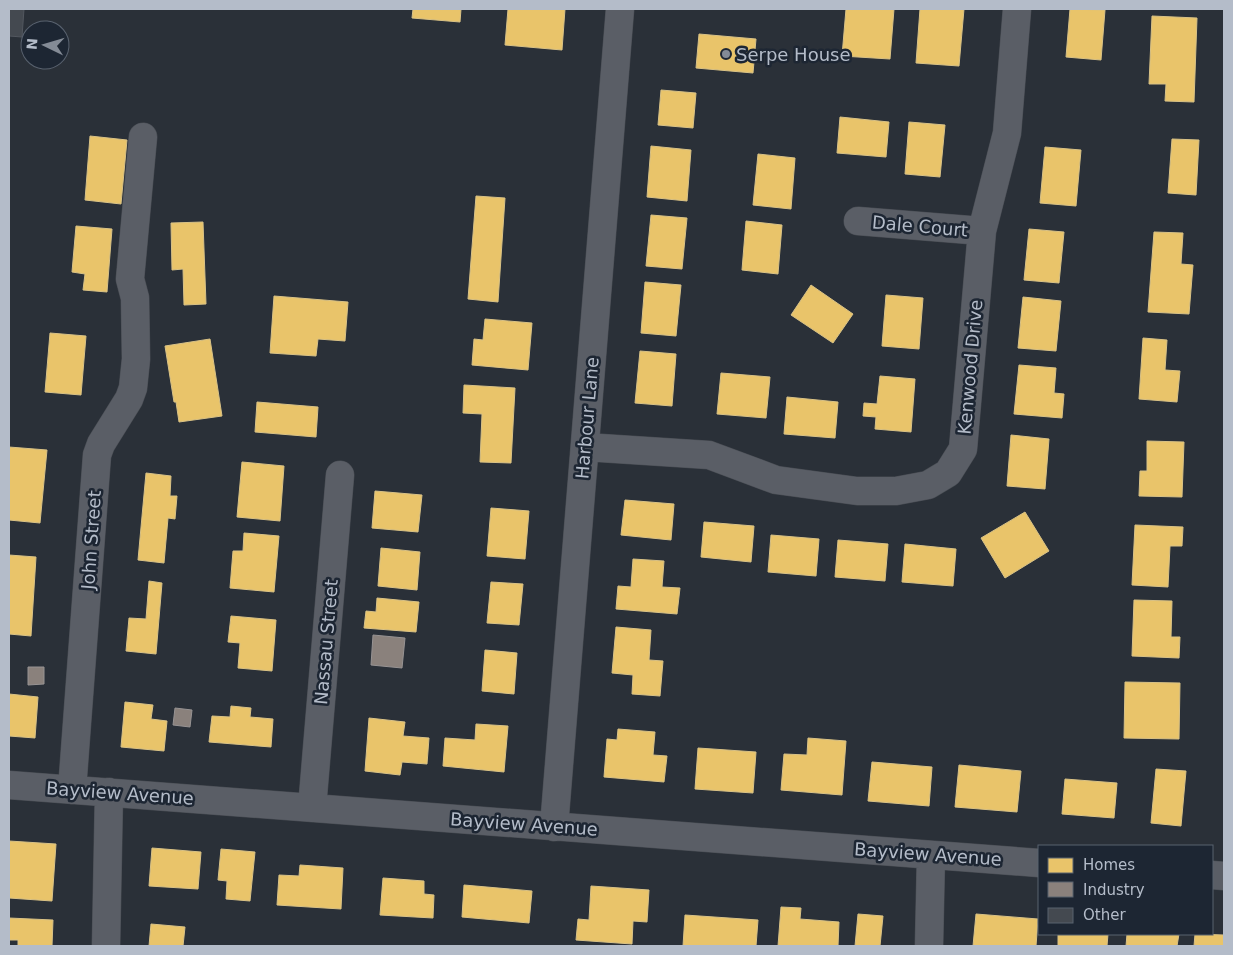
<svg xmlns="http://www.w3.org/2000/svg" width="1233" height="955" font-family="'DejaVu Sans',sans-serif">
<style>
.homes{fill:#e9c46a;stroke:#d9c286}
.industry{fill:#8a817c;stroke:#979393}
.building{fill:#444950;stroke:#52575f}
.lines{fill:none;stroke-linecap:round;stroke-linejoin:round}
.minor-casing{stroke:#484c53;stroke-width:29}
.minor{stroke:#5a5e66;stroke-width:28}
.poi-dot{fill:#848b96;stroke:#1d2633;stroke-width:2}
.labels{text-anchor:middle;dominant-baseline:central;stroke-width:5;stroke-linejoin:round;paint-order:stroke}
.poi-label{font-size:18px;fill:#b4bcc9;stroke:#1d2633;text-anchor:start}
.street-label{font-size:18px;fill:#b4bcc9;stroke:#1d2633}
</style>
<rect width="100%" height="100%" fill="#2a3038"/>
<!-- homes -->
<path class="homes" d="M 413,9 L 461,9 L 460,22 L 412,18 Z
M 508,9 L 565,9 L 562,50 L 505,45 Z
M 846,9 L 894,9 L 890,59 L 842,56 Z
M 920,9 L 964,9 L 959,66 L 916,63 Z
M 1070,9 L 1105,10 L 1101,60 L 1066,57 Z
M 1152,16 L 1197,18 L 1194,102 L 1165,101 L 1166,84 L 1149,84 Z
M 699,34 L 756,39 L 753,73 L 696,68 Z
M 661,90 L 696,93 L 693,128 L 658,125 Z
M 840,117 L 889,122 L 886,157 L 837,153 Z
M 909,122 L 945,125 L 940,177 L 905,174 Z
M 90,136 L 127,140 L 121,204 L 85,200 Z
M 1172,139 L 1199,140 L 1196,195 L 1168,193 Z
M 651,146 L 691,150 L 687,201 L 647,197 Z
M 1045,147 L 1081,150 L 1076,206 L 1040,203 Z
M 758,154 L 795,158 L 791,209 L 753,205 Z
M 476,196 L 505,198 L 498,302 L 468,299 Z
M 651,215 L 687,218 L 682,269 L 646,266 Z
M 746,221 L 782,225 L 778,274 L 742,270 Z
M 203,222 L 206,304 L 184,305 L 183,269 L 172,270 L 171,223 Z
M 76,226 L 112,229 L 107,292 L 83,290 L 85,274 L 72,272 Z
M 1029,229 L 1064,232 L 1059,283 L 1024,280 Z
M 1154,232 L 1183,233 L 1181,264 L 1193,265 L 1189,314 L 1148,312 Z
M 645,282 L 681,285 L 676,336 L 641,333 Z
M 811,285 L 853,314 L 833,343 L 791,315 Z
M 886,295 L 923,298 L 919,349 L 882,346 Z
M 274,296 L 348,302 L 345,341 L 318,339 L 316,356 L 270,353 Z
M 1023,297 L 1061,301 L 1056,351 L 1018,348 Z
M 485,319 L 532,323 L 528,370 L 472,365 L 474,339 L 483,340 Z
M 50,333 L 86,336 L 81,395 L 45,392 Z
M 1143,338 L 1167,340 L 1165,370 L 1180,371 L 1177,402 L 1139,399 Z
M 210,339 L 222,416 L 179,422 L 176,402 L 174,402 L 165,346 Z
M 640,351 L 676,354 L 672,406 L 635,403 Z
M 1019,365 L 1056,368 L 1054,393 L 1064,394 L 1062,418 L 1014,414 Z
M 721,373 L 770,377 L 766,418 L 717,414 Z
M 880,376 L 915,379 L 911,432 L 875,429 L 876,417 L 863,416 L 864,403 L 877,404 Z
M 464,385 L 515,388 L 511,463 L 480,462 L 482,414 L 463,413 Z
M 787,397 L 838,402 L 835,438 L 784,434 Z
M 257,402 L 318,407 L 316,437 L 255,432 Z
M 1011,435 L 1049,439 L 1045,489 L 1007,486 Z
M 1147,441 L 1184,442 L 1182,497 L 1139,496 L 1140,471 L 1147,471 Z
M 9,447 L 47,450 L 40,523 L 9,520 Z
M 242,462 L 284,466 L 280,521 L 237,517 Z
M 146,473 L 171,476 L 170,496 L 177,496 L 175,519 L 168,518 L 164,563 L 138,560 Z
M 375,491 L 422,495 L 418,532 L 372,528 Z
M 625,500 L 674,504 L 671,540 L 621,535 Z
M 491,508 L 529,511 L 525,559 L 487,556 Z
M 1025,512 L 1049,551 L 1005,578 L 981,538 Z
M 704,522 L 754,526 L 751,562 L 701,557 Z
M 1135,525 L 1183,527 L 1182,546 L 1170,546 L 1168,587 L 1132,585 Z
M 244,533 L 279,536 L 274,592 L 230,588 L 233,551 L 243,551 Z
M 771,535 L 819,539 L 816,576 L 768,572 Z
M 838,540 L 888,544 L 885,581 L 835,577 Z
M 905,544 L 956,549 L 953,586 L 902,582 Z
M 381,548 L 420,552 L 417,590 L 378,586 Z
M 9,555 L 36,557 L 31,636 L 9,634 Z
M 633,559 L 664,561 L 662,587 L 680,588 L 677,614 L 616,609 L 618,586 L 631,587 Z
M 149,581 L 162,583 L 156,654 L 126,651 L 129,618 L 146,619 Z
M 491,582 L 523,584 L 519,625 L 487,623 Z
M 377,598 L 419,602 L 416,632 L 364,628 L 366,611 L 376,612 Z
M 1134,600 L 1172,601 L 1171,637 L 1180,637 L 1179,658 L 1132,656 Z
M 231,616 L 276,620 L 272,671 L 238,668 L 240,643 L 228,642 Z
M 616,627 L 651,630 L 649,660 L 663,661 L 660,696 L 632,694 L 633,675 L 612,673 Z
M 485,650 L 517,653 L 514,694 L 482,691 Z
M 1125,682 L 1180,683 L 1179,739 L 1124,738 Z
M 9,694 L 38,697 L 35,738 L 9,736 Z
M 125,702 L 153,705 L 151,719 L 167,721 L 164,751 L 121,747 Z
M 231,706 L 251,708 L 250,717 L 273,719 L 271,747 L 209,742 L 212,716 L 230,717 Z
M 369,718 L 405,722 L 403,736 L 429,738 L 427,764 L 402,762 L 400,775 L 365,771 Z
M 476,724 L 508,726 L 504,772 L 443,766 L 445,738 L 475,740 Z
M 618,729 L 655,732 L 653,755 L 667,756 L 664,782 L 604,777 L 607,739 L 617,740 Z
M 808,738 L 846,741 L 842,795 L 781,790 L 784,754 L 807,755 Z
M 698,748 L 756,752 L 753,793 L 695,789 Z
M 872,762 L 932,767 L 929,806 L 868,801 Z
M 959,765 L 1021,771 L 1017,812 L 955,807 Z
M 1156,769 L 1186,771 L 1181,826 L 1151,823 Z
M 1065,779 L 1117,783 L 1114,818 L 1062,814 Z
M 9,841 L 56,844 L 52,901 L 9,898 Z
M 152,848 L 201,852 L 198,889 L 149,886 Z
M 221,849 L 255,852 L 250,901 L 226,899 L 227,881 L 218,880 Z
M 300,865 L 343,868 L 341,909 L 277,905 L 279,875 L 299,876 Z
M 383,878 L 424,881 L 424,894 L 434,895 L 433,918 L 380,915 Z
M 464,885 L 532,891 L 529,923 L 462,917 Z
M 591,886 L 649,890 L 647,922 L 633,921 L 632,944 L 576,940 L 578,919 L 589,920 Z
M 781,907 L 801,908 L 800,919 L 839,922 L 838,946 L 778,946 Z
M 858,914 L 883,916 L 880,946 L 855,946 Z
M 976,914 L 1038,919 L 1036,946 L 973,946 Z
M 685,915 L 758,920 L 756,946 L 683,946 Z
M 9,918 L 53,920 L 52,946 L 18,946 L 18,940 L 9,940 Z
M 151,924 L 185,927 L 183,946 L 149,946 Z
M 1058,934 L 1108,934 L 1107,946 L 1058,946 Z
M 1127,934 L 1179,934 L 1177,946 L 1126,946 Z
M 1195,934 L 1224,935 L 1224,946 L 1194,946 Z"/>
<!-- industry -->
<path class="industry" d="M 373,635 L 405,638 L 402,668 L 371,665 Z
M 28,667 L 44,667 L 44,684 L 28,685 Z
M 175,708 L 192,710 L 190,727 L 173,725 Z"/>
<!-- building -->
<path class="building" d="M 9,9 L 24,9 L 22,37 L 9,36 Z"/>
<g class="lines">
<!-- minor casing -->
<g class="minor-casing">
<path id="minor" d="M 858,221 L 982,231
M 585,447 L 709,455 L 776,480 L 857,491 L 896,491 L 928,485 L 948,473 L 963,449 L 982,231 L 1007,133 L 1017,9
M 9,785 L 1039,863
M 72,790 L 97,455 L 101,444 L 129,399 L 133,388 L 136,359 L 135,298 L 130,279 L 143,137
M 312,808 L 340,475
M 554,827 L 620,9
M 1212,875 L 1224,876
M 106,946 L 109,792
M 929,946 L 931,855"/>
</g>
<!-- minor -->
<use href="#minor" class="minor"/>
</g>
<!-- markers -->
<circle class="poi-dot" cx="726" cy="54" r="5"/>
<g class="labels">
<!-- poi labels -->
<g class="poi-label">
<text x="736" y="54">Serpe House</text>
</g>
<!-- street labels -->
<g class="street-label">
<text transform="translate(920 226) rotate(5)">Dale Court</text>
<text transform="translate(970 367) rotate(-85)">Kenwood Drive</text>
<text transform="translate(587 418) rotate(-85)">Harbour Lane</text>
<text transform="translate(91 540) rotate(-86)">John Street</text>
<text transform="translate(326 642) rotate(-85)">Nassau Street</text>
<text transform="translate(120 793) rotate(4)">Bayview Avenue</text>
<text transform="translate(524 824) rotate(4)">Bayview Avenue</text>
<text transform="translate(928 854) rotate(4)">Bayview Avenue</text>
</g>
</g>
<!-- border -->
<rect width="1233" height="955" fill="none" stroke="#b4bcc9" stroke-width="20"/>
<!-- legend -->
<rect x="1038" y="845" width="175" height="90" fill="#1d2633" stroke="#59626f"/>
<rect x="1048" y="858" width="25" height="15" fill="#e9c46a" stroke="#59626f"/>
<text x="1083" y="870" font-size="15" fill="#b4bcc9">Homes</text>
<rect x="1048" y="882" width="25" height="15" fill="#8a817c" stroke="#59626f"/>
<text x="1083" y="895" font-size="15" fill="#b4bcc9">Industry</text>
<rect x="1048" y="908" width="25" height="15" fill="#444950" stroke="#59626f"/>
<text x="1083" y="920" font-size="15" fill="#b4bcc9">Other</text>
<!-- north arrow -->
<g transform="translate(45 45) rotate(275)"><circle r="24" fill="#1d2633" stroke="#59626f"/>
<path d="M0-4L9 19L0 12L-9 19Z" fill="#848b96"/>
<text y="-8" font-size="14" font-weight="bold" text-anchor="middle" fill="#b4bcc9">N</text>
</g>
</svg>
